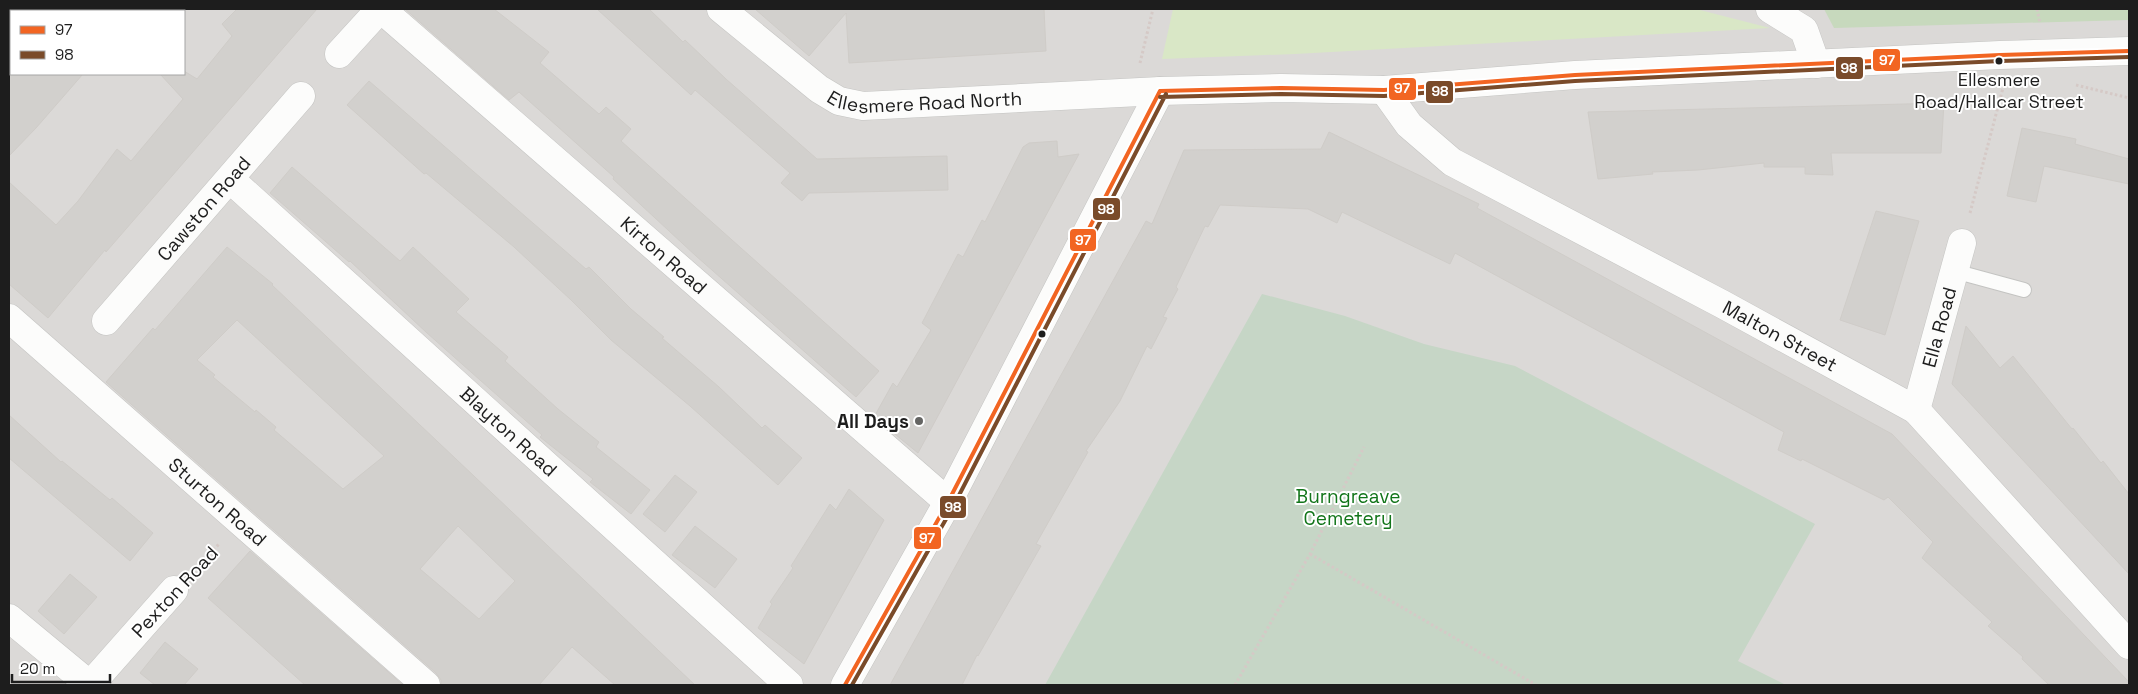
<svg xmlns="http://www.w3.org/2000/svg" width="2138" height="694" font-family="'Space Grotesk',sans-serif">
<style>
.residential{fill:#dbd9d7;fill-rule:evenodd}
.grass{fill:#d9e7c6}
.forest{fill:#c7d9bd}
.cemetery{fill:#c6d6c6}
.building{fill:#d2d0cd;stroke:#cfccc8;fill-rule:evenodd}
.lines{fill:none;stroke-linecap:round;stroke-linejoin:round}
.service-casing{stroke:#c4c4c2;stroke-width:16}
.minor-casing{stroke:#c4c4c2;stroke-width:29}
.path{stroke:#d5c9c6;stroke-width:3;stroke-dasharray:2.5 2.5;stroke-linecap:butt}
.service{stroke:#fcfcfb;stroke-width:14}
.minor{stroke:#fcfcfb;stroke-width:28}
.bus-1-casing{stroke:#fff;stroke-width:8}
.bus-2-casing{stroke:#fff;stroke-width:8}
.bus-1{stroke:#f26522;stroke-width:4}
.bus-2{stroke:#7a4b2a;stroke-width:4}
.bus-dot{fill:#1d1d1d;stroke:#fff;stroke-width:2}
.poi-dot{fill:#656563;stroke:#fff;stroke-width:2}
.labels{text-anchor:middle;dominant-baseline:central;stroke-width:4;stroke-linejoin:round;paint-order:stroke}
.bus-label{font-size:18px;fill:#1d1d1d;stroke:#fff}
.street-label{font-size:19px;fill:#1d1d1d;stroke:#fff}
.poi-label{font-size:19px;font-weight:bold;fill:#1d1d1d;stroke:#fff;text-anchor:end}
.park-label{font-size:19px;fill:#12751a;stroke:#fff}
.line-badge{stroke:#fff;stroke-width:2}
.badge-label{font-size:14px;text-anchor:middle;font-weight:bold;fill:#fff}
</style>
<rect width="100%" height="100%" fill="#eceae6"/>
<!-- residential -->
<path class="residential" d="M 9,9 L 2129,9 L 2129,685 L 9,685 ZM 11,11 L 184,11 L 184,74 L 11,74 Z"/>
<!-- grass -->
<path class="grass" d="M 1173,9 L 1696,9 L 1770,28 L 1295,54 L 1162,59 Z"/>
<!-- forest -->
<path class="forest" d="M 1824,9 L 2129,9 L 2129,20 L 1834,28 Z"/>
<!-- cemetery -->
<path class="cemetery" d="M 1262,294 L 1345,316 L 1424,344 L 1515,366 L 1815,524 L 1738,661 L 1786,685 L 1045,685 Z"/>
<!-- building -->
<path class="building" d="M 237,9 L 317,9 L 106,252 L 105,250 L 48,318 L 9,284 L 9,182 L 56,225 L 78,201 L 117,149 L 131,161 L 183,99 L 160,74 L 184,74 L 184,71 L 197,79 L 232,36 L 222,24 Z
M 405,9 L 494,9 L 549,52 L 540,63 L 599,114 L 606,107 L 631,129 L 621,141 L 879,371 L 856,397 L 696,256 L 613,179 L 614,177 L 519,92 L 509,100 Z
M 597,9 L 649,9 L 683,42 L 685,40 L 726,79 L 817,159 L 947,156 L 948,190 L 809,193 L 802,201 L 781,183 L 790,173 L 695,90 L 691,95 Z
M 755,9 L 1044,9 L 1046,51 L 849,63 L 846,13 L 809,56 Z
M 9,74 L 83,74 L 36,128 L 9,156 Z
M 369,81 L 586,269 L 589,267 L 631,309 L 664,337 L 662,338 L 719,387 L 762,428 L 765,425 L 802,458 L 778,485 L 690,406 L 611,340 L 571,300 L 514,247 L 426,173 L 424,174 L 347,105 Z
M 1944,103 L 1941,153 L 1831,153 L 1833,175 L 1805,174 L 1805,167 L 1764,167 L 1764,163 L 1698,170 L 1652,172 L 1653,174 L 1598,179 L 1588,112 Z
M 2022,128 L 2076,139 L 2075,144 L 2129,159 L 2129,184 L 2044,166 L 2036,202 L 2007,196 Z
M 1329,132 L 1479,204 L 1477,208 L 1892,434 L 2129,682 L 2129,685 L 2049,685 L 2022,659 L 2023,657 L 1988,626 L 1992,622 L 1922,558 L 1933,542 L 1888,497 L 1884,500 L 1802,459 L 1801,461 L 1778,450 L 1784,432 L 1455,253 L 1450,264 L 1342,212 L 1337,223 L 1308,209 L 1220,205 L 1208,227 L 1205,226 L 1176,287 L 1178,289 L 1163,317 L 1167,318 L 1151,349 L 1147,346 L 1120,401 L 1086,451 L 1088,452 L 1036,544 L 1041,546 L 978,656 L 977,655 L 962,685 L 890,685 L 1146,221 L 1152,224 L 1184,150 L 1321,149 Z
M 1057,141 L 1058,157 L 1079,154 L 918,453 L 874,417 L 893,383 L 897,387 L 931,330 L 922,323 L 958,254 L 963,257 L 982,220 L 985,222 L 1023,147 L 1029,143 Z
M 292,167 L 400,261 L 413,247 L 469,299 L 456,312 L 508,357 L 505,361 L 558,409 L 599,442 L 596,447 L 650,490 L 631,514 L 590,482 L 593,479 L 540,437 L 542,435 L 427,333 L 350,261 L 349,262 L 270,193 Z
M 1876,211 L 1919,221 L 1885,335 L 1840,320 Z
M 227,247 L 273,284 L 272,285 L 695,685 L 615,685 L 572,647 L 539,685 L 441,685 L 441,680 L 436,673 L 106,382 L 153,328 L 155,330 ZM 237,320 L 384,456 L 343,489 L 274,430 L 276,427 L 256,410 L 255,412 L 213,377 L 215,375 L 197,360 ZM 458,526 L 515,581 L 479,619 L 420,569 Z
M 1966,326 L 2000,368 L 2013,356 L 2072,429 L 2073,428 L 2101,463 L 2103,461 L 2129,494 L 2129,574 L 1952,384 Z
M 9,415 L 61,462 L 62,461 L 110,500 L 112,498 L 153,533 L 130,561 L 9,458 Z
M 675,475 L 697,492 L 665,532 L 643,514 Z
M 849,489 L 884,520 L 804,664 L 758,628 L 772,604 L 770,602 L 793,568 L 791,566 L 830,504 L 836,510 Z
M 695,526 L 737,559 L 715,588 L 672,555 Z
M 250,551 L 403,685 L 305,685 L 208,598 Z
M 70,574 L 97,597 L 64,634 L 38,611 Z
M 165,642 L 198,669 L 184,685 L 155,685 L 140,673 Z"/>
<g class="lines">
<!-- service casing -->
<g class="service-casing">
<path id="service" d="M 1954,271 L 2024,290"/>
</g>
<!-- minor casing -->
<g class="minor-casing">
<g id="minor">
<path id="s1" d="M 381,9 L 948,502"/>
<path id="s2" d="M 721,9 L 819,89 L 839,101 L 863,106 L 1160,91 L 1281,88 L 1384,90 L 1575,75 L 2000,55 L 2129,51"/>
<path d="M 1770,9 L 1804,30 L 1816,64"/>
<path d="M 9,16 L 11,13"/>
<path d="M 339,54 L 380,9"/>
<path id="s3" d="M 1384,90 L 1409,125 L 1452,162 L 1722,304 L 1916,410 L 2129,645"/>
<path id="s4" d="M 230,179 L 789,685"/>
<path id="s5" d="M 9,318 L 426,685"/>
<path id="s6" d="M 106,321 L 301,96"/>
<path id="s7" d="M 1916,410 L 1962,243"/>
<path d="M 9,618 L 90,685"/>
<path d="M 90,685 L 174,590"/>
<path d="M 845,685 L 948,502 L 1160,91"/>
</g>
</g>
<!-- path -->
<path class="path" d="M 2037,9 L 2040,23
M 1140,63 L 1153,9
M 2076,85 L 2129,98
M 1970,213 L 2004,84
M 1310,554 L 1536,685
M 196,568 L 219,544
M 1235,685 L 1310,554 L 1364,447"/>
<!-- service -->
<use href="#service" class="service"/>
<!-- minor -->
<use href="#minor" class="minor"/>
<!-- bus-1 casing -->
<g class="bus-1-casing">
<path id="bus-1" d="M 1160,91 L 1281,88 L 1384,90 L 1575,75 L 2000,55 L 2129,51
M 845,685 L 948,502 L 1160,91"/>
</g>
<!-- bus-2 casing -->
<g class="bus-2-casing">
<path id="bus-2" d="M 1160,97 L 1281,94 L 1384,96 L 1575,81 L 2000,61 L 2129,57
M 852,685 L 954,505 L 1166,94"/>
</g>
<!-- bus-1 -->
<use href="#bus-1" class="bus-1"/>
<!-- bus-2 -->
<use href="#bus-2" class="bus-2"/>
</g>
<!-- markers -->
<g class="bus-dot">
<circle cx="1999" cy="61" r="4.5"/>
<circle cx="1042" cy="334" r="4.5"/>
</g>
<circle class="poi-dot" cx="919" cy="421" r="5"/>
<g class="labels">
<!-- bus labels -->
<g class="bus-label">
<text x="1999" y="79">Ellesmere<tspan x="1999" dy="22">Road/Hallcar Street</tspan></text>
</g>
<!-- street labels -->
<g class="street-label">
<text stroke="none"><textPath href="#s2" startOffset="236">Ellesmere Road North</textPath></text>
<text stroke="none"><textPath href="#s6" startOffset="149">Cawston Road</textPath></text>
<text stroke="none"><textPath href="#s1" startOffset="375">Kirton Road</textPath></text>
<text stroke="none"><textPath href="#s7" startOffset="86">Ella Road</textPath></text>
<text stroke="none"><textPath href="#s3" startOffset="471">Malton Street</textPath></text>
<text stroke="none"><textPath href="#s4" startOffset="376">Blayton Road</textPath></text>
<text stroke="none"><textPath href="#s5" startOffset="278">Sturton Road</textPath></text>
<text transform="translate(175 592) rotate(-47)">Pexton Road</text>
</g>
<!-- poi labels -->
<g class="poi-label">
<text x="909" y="421">All Days</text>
</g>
<!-- park labels -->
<g class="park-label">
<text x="1348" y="496">Burngreave<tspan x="1348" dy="22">Cemetery</tspan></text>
</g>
</g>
<g class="line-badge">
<rect x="1872" y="48" width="29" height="24" rx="5" fill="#f26522"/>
<rect x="1835" y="56" width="29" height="24" rx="5" fill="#7a4b2a"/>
<rect x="1388" y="77" width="29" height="24" rx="5" fill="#f26522"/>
<rect x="1425" y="80" width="29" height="24" rx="5" fill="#7a4b2a"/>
<rect x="1092" y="197" width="29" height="24" rx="5" fill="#7a4b2a"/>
<rect x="1069" y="228" width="28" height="24" rx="5" fill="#f26522"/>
<rect x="939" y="495" width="28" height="24" rx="5" fill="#7a4b2a"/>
<rect x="913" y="526" width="29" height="24" rx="5" fill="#f26522"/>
</g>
<g class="badge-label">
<text x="1887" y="65">97</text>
<text x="1849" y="73">98</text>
<text x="1402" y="93">97</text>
<text x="1440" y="96">98</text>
<text x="1106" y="214">98</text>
<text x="1083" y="245">97</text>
<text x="953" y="512">98</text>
<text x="927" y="543">97</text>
</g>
<!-- border -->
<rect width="2138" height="694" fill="none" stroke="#1d1d1d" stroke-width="20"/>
<!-- legend -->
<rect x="10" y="10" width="175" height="65" fill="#ffffff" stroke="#a5a5a5"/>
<rect x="20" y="26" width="25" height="8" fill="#f26522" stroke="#a5a5a5"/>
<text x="55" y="35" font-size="15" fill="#1d1d1d">97</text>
<rect x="20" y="51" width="25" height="8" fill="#7a4b2a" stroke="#a5a5a5"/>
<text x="55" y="60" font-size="15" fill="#1d1d1d">98</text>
<!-- scale -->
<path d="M12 674v8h98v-8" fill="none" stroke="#1d1d1d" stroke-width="2.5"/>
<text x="20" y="674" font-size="15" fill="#1d1d1d" stroke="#ffffff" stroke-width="4" paint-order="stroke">20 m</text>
</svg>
